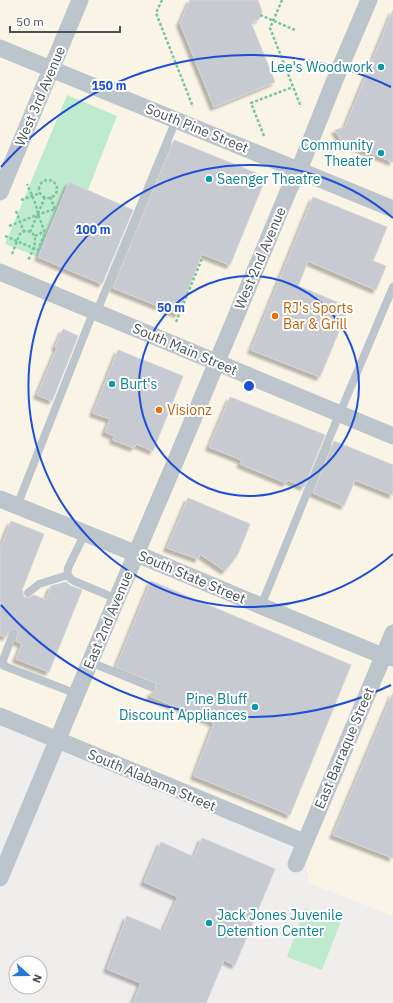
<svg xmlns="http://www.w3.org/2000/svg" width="393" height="1003" font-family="'IBM Plex Sans',sans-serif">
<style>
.commercial{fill:#faf4e7}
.green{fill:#beebcd}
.building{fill:#c7cad0;stroke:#d1d4d8;filter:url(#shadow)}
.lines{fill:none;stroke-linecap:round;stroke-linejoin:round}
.path{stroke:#79c69d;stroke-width:2.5;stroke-dasharray:3 2;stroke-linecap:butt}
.lane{stroke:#bcc5cb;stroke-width:8}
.street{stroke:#bcc5cb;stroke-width:17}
.ring{fill:none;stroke:#1d4ed8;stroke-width:2}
.culture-dot{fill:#0f9aa8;stroke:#fff;stroke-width:1.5}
.food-dot{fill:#e8710a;stroke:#fff;stroke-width:1.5}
.labels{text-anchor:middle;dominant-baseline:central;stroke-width:4;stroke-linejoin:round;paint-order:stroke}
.culture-label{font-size:14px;fill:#0d838f;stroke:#fff;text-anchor:end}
.street-label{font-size:14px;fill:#475159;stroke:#fff}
.food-label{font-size:14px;fill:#c56008;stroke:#fff;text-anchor:start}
.centre{fill:#1d4ed8;stroke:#fff;stroke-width:2}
.ring-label{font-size:12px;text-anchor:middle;font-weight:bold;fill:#1d4ed8;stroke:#fff;stroke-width:4;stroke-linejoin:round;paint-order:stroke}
</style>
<defs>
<filter id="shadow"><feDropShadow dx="-3.5" dy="3.5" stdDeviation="1" flood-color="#0004"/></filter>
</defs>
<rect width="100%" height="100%" fill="#f0eded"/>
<!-- commercial -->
<path class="commercial" d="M 0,0 L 393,0 L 393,916 L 309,883 L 302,837 L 0,712 Z"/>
<!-- green -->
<path class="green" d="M 67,95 L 117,116 L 88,190 L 69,182 L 38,257 L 5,244 Z
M 305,908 L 341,921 L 322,970 L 287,957 Z"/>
<!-- building -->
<path class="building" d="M 190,0 L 258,0 L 262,12 L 259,19 L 251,23 L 275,82 L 214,107 L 180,23 Z
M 393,10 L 393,162 L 342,142 L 335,130 L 345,127 Z
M 174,140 L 266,177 L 230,265 L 202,254 L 178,314 L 113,288 Z
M 69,182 L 133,210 L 102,284 L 38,257 Z
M 313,197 L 387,227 L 373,261 L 386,266 L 376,290 L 308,261 L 298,286 L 349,307 L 320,377 L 251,350 Z
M 63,329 L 78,336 L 52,401 L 37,395 L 57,348 L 55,347 Z
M 118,350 L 183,376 L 153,451 L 136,444 L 134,448 L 113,440 L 114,436 L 105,432 L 110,419 L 93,413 Z
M 230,397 L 325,435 L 304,487 L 288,480 L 286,483 L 240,464 L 242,460 L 209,447 Z
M 334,441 L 393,465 L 393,495 L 355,480 L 344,506 L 313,493 Z
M 188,498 L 250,524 L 238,554 L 225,571 L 200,554 L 198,559 L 167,548 Z
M 11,521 L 44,534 L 22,590 L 23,591 L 23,594 L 24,597 L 28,598 L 34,595 L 46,600 L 51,586 L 66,582 L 71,586 L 82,590 L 49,672 L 16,659 L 22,644 L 16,641 L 18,634 L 17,630 L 15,629 L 10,630 L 6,637 L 0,635 L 0,549 Z
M 151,581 L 351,665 L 290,815 L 194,776 L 214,723 L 150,696 L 152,692 L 155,691 L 156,689 L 156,686 L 155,683 L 116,667 Z
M 393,693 L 393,858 L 333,835 Z
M 202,838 L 275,869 L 235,965 L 224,960 L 206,1003 L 133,1003 L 141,983 L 107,969 L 127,916 L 163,931 L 178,897 L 144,882 L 161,842 L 194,857 Z"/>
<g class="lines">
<!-- path -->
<path class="path" d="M 162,0 L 156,13 L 193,107
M 282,0 L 270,28 L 301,107
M 260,15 L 295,30
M 264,136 L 251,103 L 293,87
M39 189a9 9 0 1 1 18 0a9 9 0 1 1-18 0Z
M 50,197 L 55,209
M 21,200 L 40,193
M 16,211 L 24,232
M 9,226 C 25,220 40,213 56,209
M 30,232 L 45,197
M 5,236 L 38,250 L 45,233 L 38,214 L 36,205 L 27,184
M 35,236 L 45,231
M 12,254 C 14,250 18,236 21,233 C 23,231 27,230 30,232 C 41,237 31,253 28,261
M 176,322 L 203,256"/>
<!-- lane -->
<path class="lane" d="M 97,311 L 176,120
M 17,506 L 94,310
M 85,533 L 68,568 C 67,574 68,578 74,581 L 117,599
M 28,593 L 39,584 L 68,575
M 261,606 L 331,434 L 393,287
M 13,634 L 3,660 L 4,666 L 77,694
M 90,662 L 151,687"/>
<!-- street -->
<path class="street" d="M 0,48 L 393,209
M 0,192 L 80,0
M 0,272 L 393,436
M 0,499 L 137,554 L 261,606 L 383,656 L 393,658
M 0,716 L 304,842
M 296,864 L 393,633
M 0,878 L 90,662 L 176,460 L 290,187 L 299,170 L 334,82 L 369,0"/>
</g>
<!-- distance rings -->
<g class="ring">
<circle cx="249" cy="386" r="110"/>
<path d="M393 554A221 221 0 1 1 393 218"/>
<path d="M391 685A331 331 0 0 1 1 605M1 167A331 331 0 0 1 391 87"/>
</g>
<!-- markers -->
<g class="culture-dot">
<circle cx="381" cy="67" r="4"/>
<circle cx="381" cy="153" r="4"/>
<circle cx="209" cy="179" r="4"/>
<circle cx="112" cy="384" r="4"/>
<circle cx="255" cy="707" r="4"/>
<circle cx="209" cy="923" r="4"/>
</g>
<g class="food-dot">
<circle cx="275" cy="316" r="4"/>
<circle cx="159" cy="410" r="4"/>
</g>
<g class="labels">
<!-- culture labels -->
<g class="culture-label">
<text x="373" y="67">Lee's Woodwork</text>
<text x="373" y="145">Community<tspan x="373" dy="16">Theater</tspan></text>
<text x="217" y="179" text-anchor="start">Saenger Theatre</text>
<text x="120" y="384" text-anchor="start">Burt's</text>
<text x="247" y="699">Pine Bluff<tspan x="247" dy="16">Discount Appliances</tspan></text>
<text x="217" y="915" text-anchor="start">Jack Jones Juvenile<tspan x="217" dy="16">Detention Center</tspan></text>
</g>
<!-- street labels -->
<g class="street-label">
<text transform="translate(40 96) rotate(-67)">West 3rd Avenue</text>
<text transform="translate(197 128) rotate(22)">South Pine Street</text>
<text transform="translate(260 258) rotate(-67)">West 2nd Avenue</text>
<text transform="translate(185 349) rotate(23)">South Main Street</text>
<text transform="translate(192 577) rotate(23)">South State Street</text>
<text transform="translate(108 620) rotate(-67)">East 2nd Avenue</text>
<text transform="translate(344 748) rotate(-67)">East Barraque Street</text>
<text transform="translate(152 780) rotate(23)">South Alabama Street</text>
</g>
<!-- food labels -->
<g class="food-label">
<text x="283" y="308">RJ's Sports<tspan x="283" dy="16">Bar &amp; Grill</tspan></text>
<text x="167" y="410">Visionz</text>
</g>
</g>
<circle cx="249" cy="386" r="6" class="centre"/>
<g class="ring-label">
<text x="109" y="90">150 m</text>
<text x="93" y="234">100 m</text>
<text x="171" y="312">50 m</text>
</g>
<!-- north arrow -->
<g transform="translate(28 975) rotate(111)"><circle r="19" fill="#ffffff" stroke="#b5b9bd"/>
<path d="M0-3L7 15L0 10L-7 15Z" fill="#2678d1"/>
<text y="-6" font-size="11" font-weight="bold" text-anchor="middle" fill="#475159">N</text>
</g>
<!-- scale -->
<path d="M10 26v6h110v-6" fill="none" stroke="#475159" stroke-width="2"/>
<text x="16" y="26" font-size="12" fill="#475159" stroke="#ffffff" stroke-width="3" paint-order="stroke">50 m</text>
</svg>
